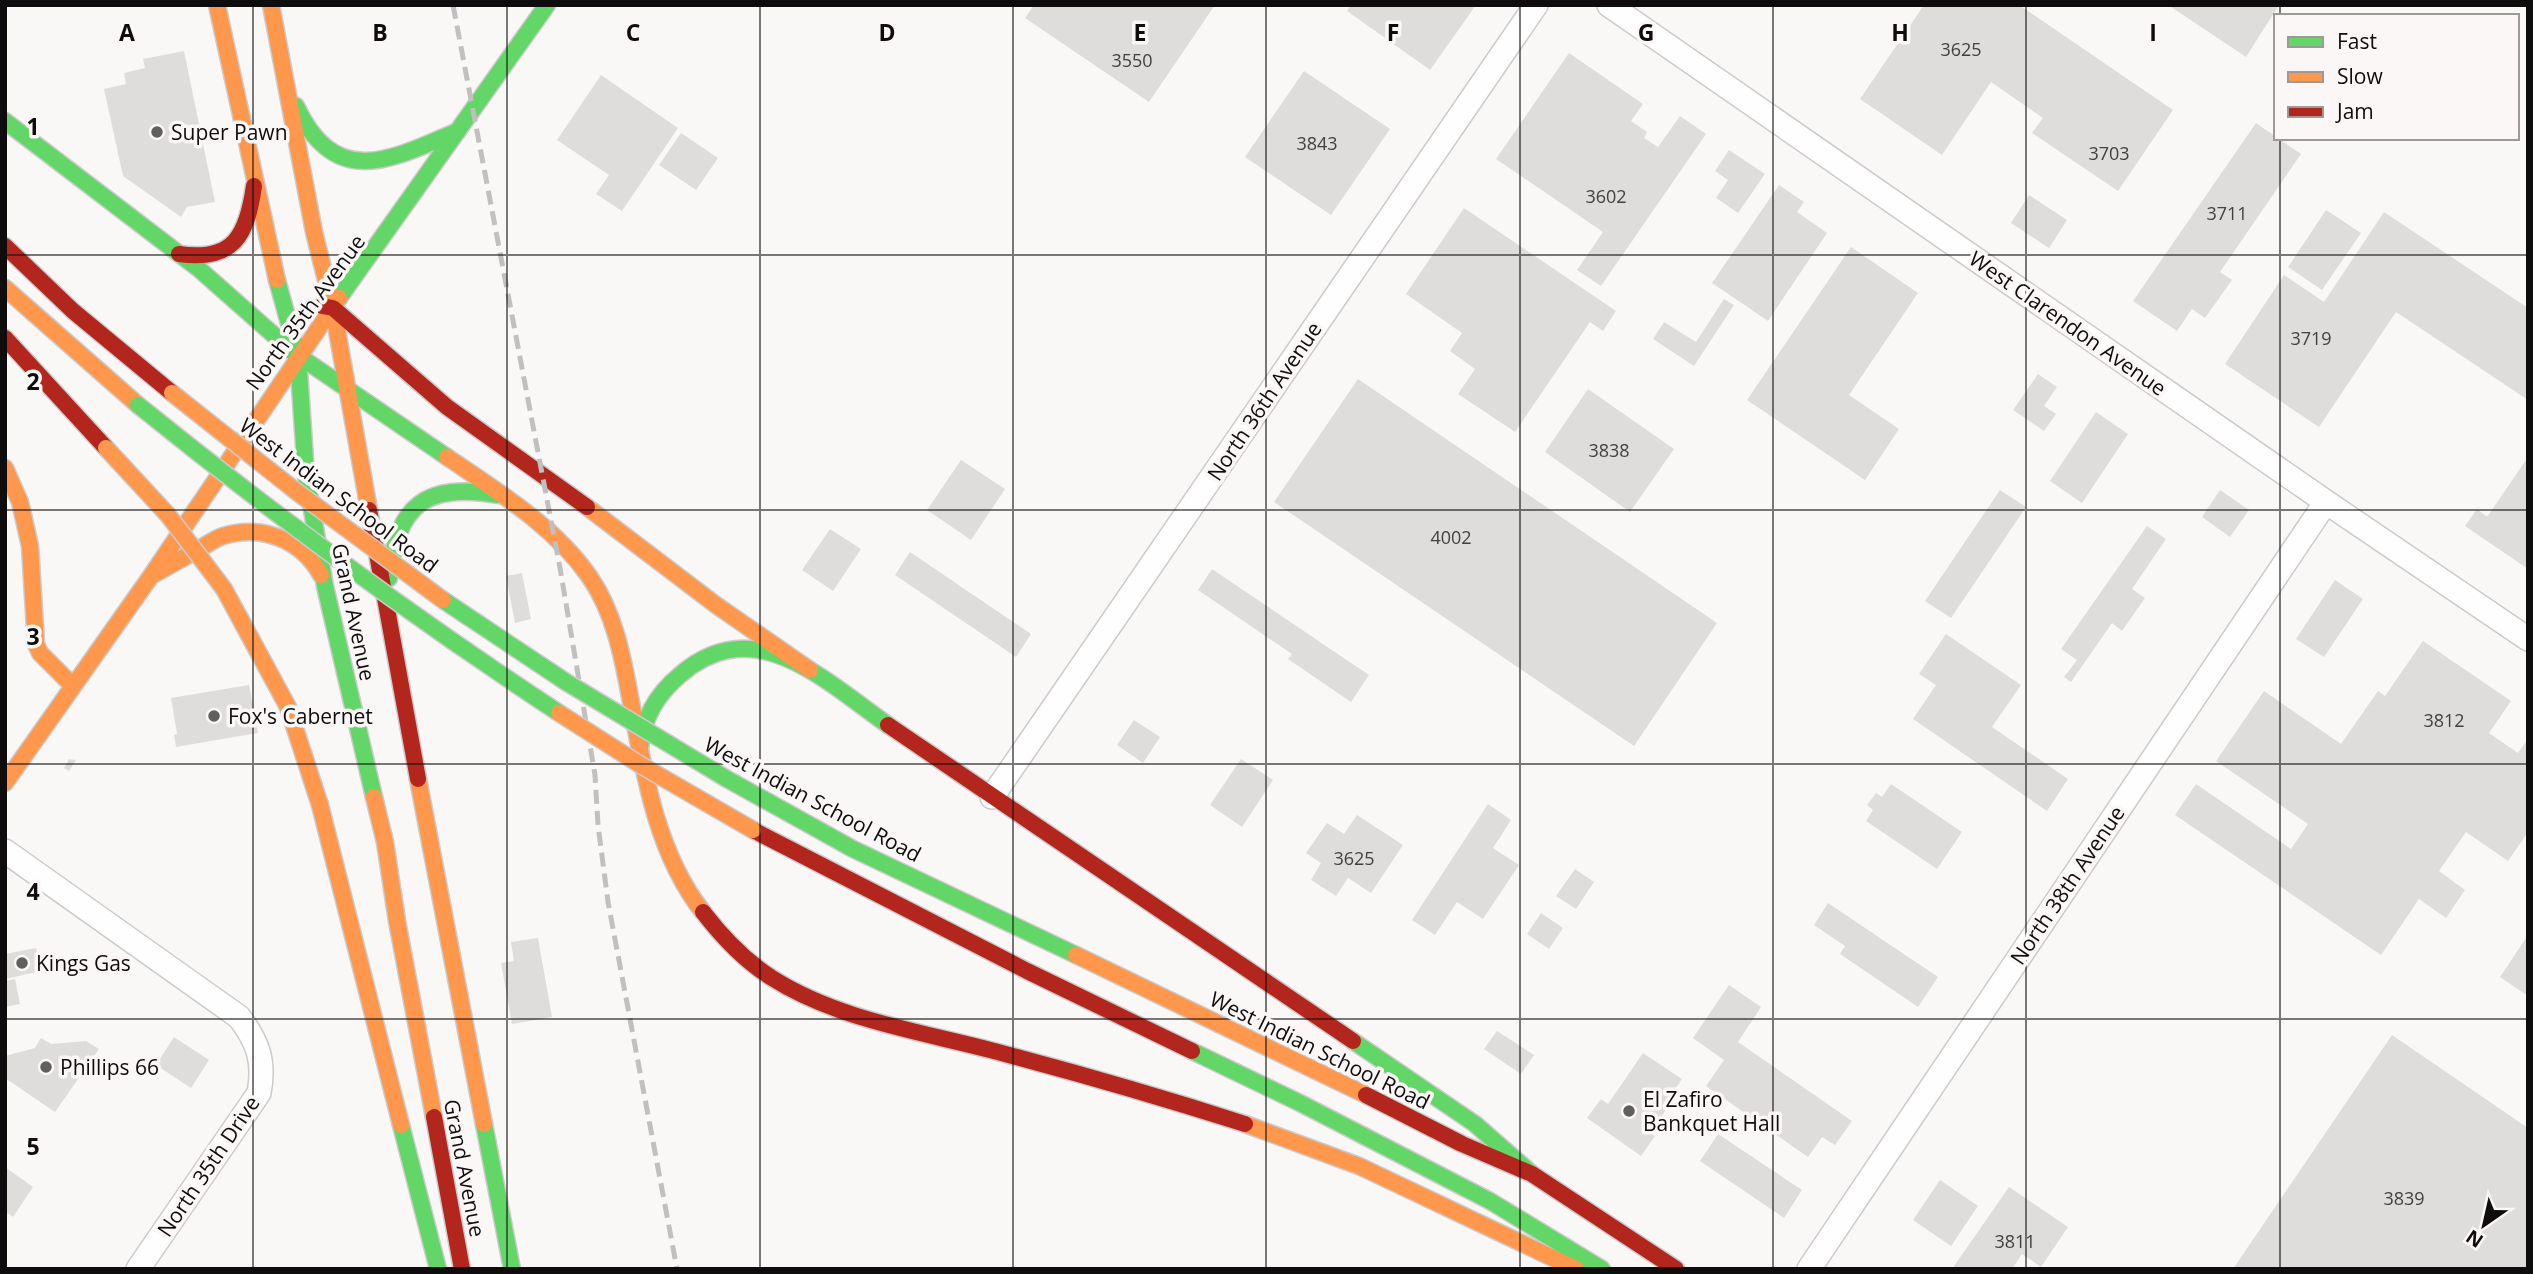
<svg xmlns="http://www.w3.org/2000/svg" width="2533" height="1274" font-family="'Open Sans',sans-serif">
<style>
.building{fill:#dedddc}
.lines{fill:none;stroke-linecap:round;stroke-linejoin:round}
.street-casing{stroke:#cccaca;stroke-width:26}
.fast-casing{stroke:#cccaca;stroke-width:19}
.slow-casing{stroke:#cccaca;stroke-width:19}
.jam-casing{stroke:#cccaca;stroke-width:19}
.street{stroke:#fefefe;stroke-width:23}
.fast{stroke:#63d668;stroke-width:16}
.slow{stroke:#ff974d;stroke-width:16}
.jam{stroke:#b3261e;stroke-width:16}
.rail{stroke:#c1c0c0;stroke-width:5;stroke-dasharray:14 7;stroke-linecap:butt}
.fast-bridge-casing{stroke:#cccaca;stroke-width:19;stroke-linecap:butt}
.slow-bridge-casing{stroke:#cccaca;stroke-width:19;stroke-linecap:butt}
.fast-bridge{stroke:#63d668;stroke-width:16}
.slow-bridge{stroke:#ff974d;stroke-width:16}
.grid{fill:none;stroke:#0e0c0c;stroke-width:2;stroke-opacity:0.55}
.poi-dot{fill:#615f5e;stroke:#fbf7f6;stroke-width:2.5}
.labels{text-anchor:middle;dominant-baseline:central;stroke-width:7;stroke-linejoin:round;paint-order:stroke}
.number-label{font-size:18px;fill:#424040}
.poi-label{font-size:21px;fill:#0e0c0c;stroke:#fbf7f6;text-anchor:start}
.street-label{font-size:21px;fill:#0e0c0c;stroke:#fbf7f6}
.grid-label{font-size:23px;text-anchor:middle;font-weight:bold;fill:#0e0c0c;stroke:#fbf7f6;stroke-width:7;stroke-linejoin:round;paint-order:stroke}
</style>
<rect width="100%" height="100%" fill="#faf8f7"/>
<!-- building -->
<path class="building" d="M 1034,5 L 1215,5 L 1149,102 L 1025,18 Z
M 1351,5 L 1476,5 L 1430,70 L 1347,11 Z
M 1924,5 L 2019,5 L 2173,110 L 2118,191 L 2032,133 L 2043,118 L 1991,82 L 1942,155 L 1860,99 Z
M 2168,5 L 2279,5 L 2246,57 Z
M 184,51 L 215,202 L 187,207 L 181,217 L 123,176 L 104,89 L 126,84 L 124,73 L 145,68 L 143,59 Z
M 1569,53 L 1643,104 L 1631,121 L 1647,132 L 1644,138 L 1658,147 L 1680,116 L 1706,134 L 1601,286 L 1577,270 L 1603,232 L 1496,159 Z
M 1304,71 L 1390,129 L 1331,215 L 1245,157 Z
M 601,75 L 678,128 L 622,211 L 596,194 L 609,175 L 557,140 Z
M 2256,123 L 2301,154 L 2220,272 L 2232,280 L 2205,318 L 2192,309 L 2177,331 L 2133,301 Z
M 681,133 L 718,158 L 696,190 L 659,165 Z
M 1729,150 L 1765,174 L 1738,213 L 1716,198 L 1728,180 L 1715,171 Z
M 1779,185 L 1804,202 L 1797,212 L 1827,233 L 1768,321 L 1712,283 Z
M 2029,195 L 2067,220 L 2049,248 L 2011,223 Z
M 1464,208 L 1616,311 L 1603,331 L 1590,322 L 1515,432 L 1458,394 L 1475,369 L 1450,351 L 1462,333 L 1406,294 Z
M 2326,210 L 2361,233 L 2322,290 L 2288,267 Z
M 2384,212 L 2528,308 L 2528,400 L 2396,312 L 2319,427 L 2225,364 L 2284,275 L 2324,302 Z
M 1851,247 L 1918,293 L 1849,395 L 1899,429 L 1865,480 L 1747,400 Z
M 1724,299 L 1734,305 L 1694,366 L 1653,339 L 1664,322 L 1696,342 Z
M 2038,374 L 2057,387 L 2044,406 L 2056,414 L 2044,431 L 2013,410 Z
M 1358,379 L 1717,623 L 1634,746 L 1274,502 Z
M 1588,389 L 1674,449 L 1630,512 L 1545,452 Z
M 2096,412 L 2128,434 L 2082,503 L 2050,481 Z
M 2528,457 L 2528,569 L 2465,526 L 2477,509 L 2487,517 Z
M 961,460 L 1005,489 L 971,540 L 927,510 Z
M 2000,490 L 2026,507 L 1951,618 L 1925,601 Z
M 2220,490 L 2249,510 L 2230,537 L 2202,517 Z
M 2147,526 L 2166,539 L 2132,589 L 2145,598 L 2122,631 L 2112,623 L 2071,682 L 2064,677 L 2077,660 L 2061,649 Z
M 830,529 L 861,549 L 833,591 L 802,570 Z
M 910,552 L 1031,634 L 1016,657 L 895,575 Z
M 1212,569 L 1369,675 L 1351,702 L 1288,659 L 1292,654 L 1198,590 Z
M 522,573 L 531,619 L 515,623 L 506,576 Z
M 2335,580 L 2363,599 L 2324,657 L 2296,639 Z
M 1946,634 L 2021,685 L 1992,727 L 2068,779 L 2047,811 L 1913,719 L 1936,685 L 1919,674 Z
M 2423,641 L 2511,701 L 2489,733 L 2518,753 L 2528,739 L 2528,832 L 2508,861 L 2466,832 L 2439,871 L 2465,890 L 2446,918 L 2419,899 L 2381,955 L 2175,815 L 2196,784 L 2291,849 L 2308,824 L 2216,761 L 2264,691 L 2341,744 L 2378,691 L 2385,696 Z
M 249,685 L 258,733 L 176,747 L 174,735 L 177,734 L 171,698 Z
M 1134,720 L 1160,737 L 1143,763 L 1117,745 Z
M 69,759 L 76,760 L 69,771 L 64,768 Z
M 1241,759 L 1273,780 L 1242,827 L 1210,805 Z
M 1891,784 L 1962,832 L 1937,869 L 1866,821 L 1873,810 L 1867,805 L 1876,793 L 1882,797 Z
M 1488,804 L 1511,820 L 1493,848 L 1519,865 L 1483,919 L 1457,902 L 1435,935 L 1412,920 Z
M 1357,815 L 1403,845 L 1371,893 L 1348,878 L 1336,896 L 1311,880 L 1321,863 L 1306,853 L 1327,823 L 1344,834 Z
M 1575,869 L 1594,882 L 1576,909 L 1556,896 Z
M 1828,903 L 1938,977 L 1918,1007 L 1840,954 L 1845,946 L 1814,925 Z
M 1541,913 L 1563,928 L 1549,949 L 1527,934 Z
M 2528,935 L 2528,996 L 2500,977 Z
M 538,938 L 552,1017 L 512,1024 L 501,963 L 514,961 L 511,942 Z
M 36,948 L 41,971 L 5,979 L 5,954 Z
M 15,979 L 20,1004 L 5,1007 L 5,981 Z
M 1729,985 L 1761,1007 L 1738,1042 L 1852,1121 L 1835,1145 L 1822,1137 L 1808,1157 L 1706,1086 L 1724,1060 L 1693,1038 Z
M 1497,1031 L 1534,1055 L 1521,1074 L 1484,1049 Z
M 2392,1035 L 2528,1128 L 2528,1269 L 2233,1269 Z
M 174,1037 L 209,1060 L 191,1088 L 156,1065 Z
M 41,1038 L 51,1044 L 86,1041 L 99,1049 L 55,1112 L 5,1078 L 5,1056 L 35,1048 Z
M 1643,1053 L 1682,1079 L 1673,1092 L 1676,1094 L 1651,1133 L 1655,1136 L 1641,1156 L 1587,1118 L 1601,1099 L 1608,1104 Z
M 1718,1134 L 1802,1190 L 1784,1218 L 1700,1161 Z
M 5,1167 L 33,1187 L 13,1217 L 5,1211 Z
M 1940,1180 L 1978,1206 L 1951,1246 L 1913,1220 Z
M 2009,1187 L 2068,1227 L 2041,1267 L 2022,1254 L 2012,1269 L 1952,1269 Z"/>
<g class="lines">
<!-- street casing -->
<g class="street-casing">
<path id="street" d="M 1609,5 L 2326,502 L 2528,639
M 992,797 L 1536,5
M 5,851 L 239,1017 C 258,1042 265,1061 259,1093 L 138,1269
M 1809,1269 L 2326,502"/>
</g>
<!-- fast casing -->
<g class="fast-casing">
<path id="fast" d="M 296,106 C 336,191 392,159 458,131
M 5,121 L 199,269 L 293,352 L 447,457
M 277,280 L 298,356 L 306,475 L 325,586 L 374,797
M 339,298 L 547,5
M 389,578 C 397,505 425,482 498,495
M 640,748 C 643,718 657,694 680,675 C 755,610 825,681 888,725
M 727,779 L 853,849 L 1076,955
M 1353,1041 L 1475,1124 L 1532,1174
M 1192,1051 L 1300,1103 L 1490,1201 L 1602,1269
M 484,1124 L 512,1269
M 401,1125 L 438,1269"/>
</g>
<!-- slow casing -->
<g class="slow-casing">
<path id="slow" d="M 217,5 L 277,280
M 271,5 L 314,232 L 333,308 L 369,510
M 5,288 L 138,405
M 447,457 C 497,491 554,526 589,576 C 615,613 623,659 631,702 C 644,774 657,854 703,912
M 5,468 L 20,502 L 30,546 L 36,644 L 40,653 L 73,686
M 587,507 L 716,605 L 810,670
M 151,576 C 167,567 183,558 199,549 C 207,545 214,539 223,536 C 262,524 302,540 321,575
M 418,779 L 484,1124
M 5,783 L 151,576 L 339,298
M 374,797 L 385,842 L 397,921 L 434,1117
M 320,805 L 401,1125
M 1076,955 L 1366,1095
M 1245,1124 L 1359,1166 L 1576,1269"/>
</g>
<!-- jam casing -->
<g class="jam-casing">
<path id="jam" d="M 5,246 L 73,311 L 172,393
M 179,254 C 234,262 247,235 254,186
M 322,306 L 333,308 L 447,407 L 587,507
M 5,338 L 106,448
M 369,510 L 418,779
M 888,725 L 1353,1041
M 753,830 L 1027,971 L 1192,1051
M 703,912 C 723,938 745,961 772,978 C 841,1022 931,1033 1009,1055 C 1088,1076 1167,1099 1245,1124
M 1366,1095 L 1462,1144 L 1532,1174 L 1676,1269
M 434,1117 L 462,1269"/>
</g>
<!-- street -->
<use href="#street" class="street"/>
<!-- fast -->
<use href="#fast" class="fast"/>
<!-- slow -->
<use href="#slow" class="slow"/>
<!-- jam -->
<use href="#jam" class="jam"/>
<!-- rail -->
<path class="rail" d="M 453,5 L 560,568 L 595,775 L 598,825 L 608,902 L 677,1269"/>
<!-- fast-bridge casing -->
<g class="fast-bridge-casing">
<path id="fast-bridge" d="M 138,405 C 273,514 413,617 559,713
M 443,600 L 566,682 L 727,779"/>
</g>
<!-- slow-bridge casing -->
<g class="slow-bridge-casing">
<path id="slow-bridge" d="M 172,393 L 297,492 L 443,600
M 106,448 L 168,515 L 224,589 L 288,707 L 320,805
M 559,713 L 639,764 L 753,830"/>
</g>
<!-- fast-bridge -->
<use href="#fast-bridge" class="fast-bridge"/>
<!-- slow-bridge -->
<use href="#slow-bridge" class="slow-bridge"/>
</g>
<!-- grid -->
<path class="grid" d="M 253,5 L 253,1269M 507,5 L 507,1269M 760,5 L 760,1269M 1013,5 L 1013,1269M 1266,5 L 1266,1269M 1520,5 L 1520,1269M 1773,5 L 1773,1269M 2026,5 L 2026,1269M 2280,5 L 2280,16M 2280,138 L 2280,1269M 5,255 L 2528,255M 5,510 L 2528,510M 5,764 L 2528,764M 5,1019 L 2528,1019"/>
<!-- markers -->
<g class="poi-dot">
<circle cx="157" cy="132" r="7"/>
<circle cx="214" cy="716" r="7"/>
<circle cx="22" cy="963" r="7"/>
<circle cx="46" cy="1067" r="7"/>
<circle cx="1629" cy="1111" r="7"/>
</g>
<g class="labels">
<!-- number labels -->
<g class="number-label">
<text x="1961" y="49">3625</text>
<text x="1132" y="60">3550</text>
<text x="1317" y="143">3843</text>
<text x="2109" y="153">3703</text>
<text x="1606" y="196">3602</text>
<text x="2227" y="213">3711</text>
<text x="2311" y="338">3719</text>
<text x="1609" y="450">3838</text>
<text x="1451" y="537">4002</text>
<text x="2444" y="720">3812</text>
<text x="1354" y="858">3625</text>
<text x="2404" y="1198">3839</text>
<text x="2015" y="1241">3811</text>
</g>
<!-- poi labels -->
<g class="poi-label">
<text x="171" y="132">Super Pawn</text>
<text x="228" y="716">Fox's Cabernet</text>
<text x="36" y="963">Kings Gas</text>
<text x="60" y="1067">Phillips 66</text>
<text x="1643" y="1099">El Zafiro<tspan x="1643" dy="24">Bankquet Hall</tspan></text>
</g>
<!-- street labels -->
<g class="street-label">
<text transform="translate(305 312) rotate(-54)">North 35th Avenue</text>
<text transform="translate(2068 323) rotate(35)">West Clarendon Avenue</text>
<text transform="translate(1264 401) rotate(-56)">North 36th Avenue</text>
<text transform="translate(339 495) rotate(37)">West Indian School Road</text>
<text transform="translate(354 612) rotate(78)">Grand Avenue</text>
<text transform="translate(813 799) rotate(28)">West Indian School Road</text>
<text transform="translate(2067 885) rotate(-56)">North 38th Avenue</text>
<text transform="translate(1320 1050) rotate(26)">West Indian School Road</text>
<text transform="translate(208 1166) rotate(-56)">North 35th Drive</text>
<text transform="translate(465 1168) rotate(79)">Grand Avenue</text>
</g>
</g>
<g class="grid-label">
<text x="127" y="41">A</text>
<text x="380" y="41">B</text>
<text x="633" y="41">C</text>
<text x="887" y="41">D</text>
<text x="1140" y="41">E</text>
<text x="1393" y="41">F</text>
<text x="1646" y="41">G</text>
<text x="1900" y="41">H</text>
<text x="2153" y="41">I</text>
<text x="33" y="135">1</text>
<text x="33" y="390">2</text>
<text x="33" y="645">3</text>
<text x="33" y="900">4</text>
<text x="33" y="1155">5</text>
</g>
<!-- border -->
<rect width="2533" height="1274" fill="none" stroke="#0e0c0c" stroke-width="14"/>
<!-- legend -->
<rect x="2274" y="14" width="245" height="126" fill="#fbf7f6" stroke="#9c9998" stroke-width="2"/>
<rect x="2288" y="37" width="35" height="10" fill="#63d668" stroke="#9c9998" stroke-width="2"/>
<text x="2337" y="49" font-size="21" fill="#0e0c0c">Fast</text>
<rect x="2288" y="72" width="35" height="10" fill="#ff974d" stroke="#9c9998" stroke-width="2"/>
<text x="2337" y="84" font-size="21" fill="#0e0c0c">Slow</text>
<rect x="2288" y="107" width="35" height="10" fill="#b3261e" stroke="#9c9998" stroke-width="2"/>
<text x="2337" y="119" font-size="21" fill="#0e0c0c">Jam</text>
<!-- north arrow -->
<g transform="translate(2484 1225) rotate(214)" stroke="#fbf7f6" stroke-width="5" paint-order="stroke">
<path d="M0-5L12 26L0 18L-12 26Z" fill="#0e0c0c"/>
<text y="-10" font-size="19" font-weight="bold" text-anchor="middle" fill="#0e0c0c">N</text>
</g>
</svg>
